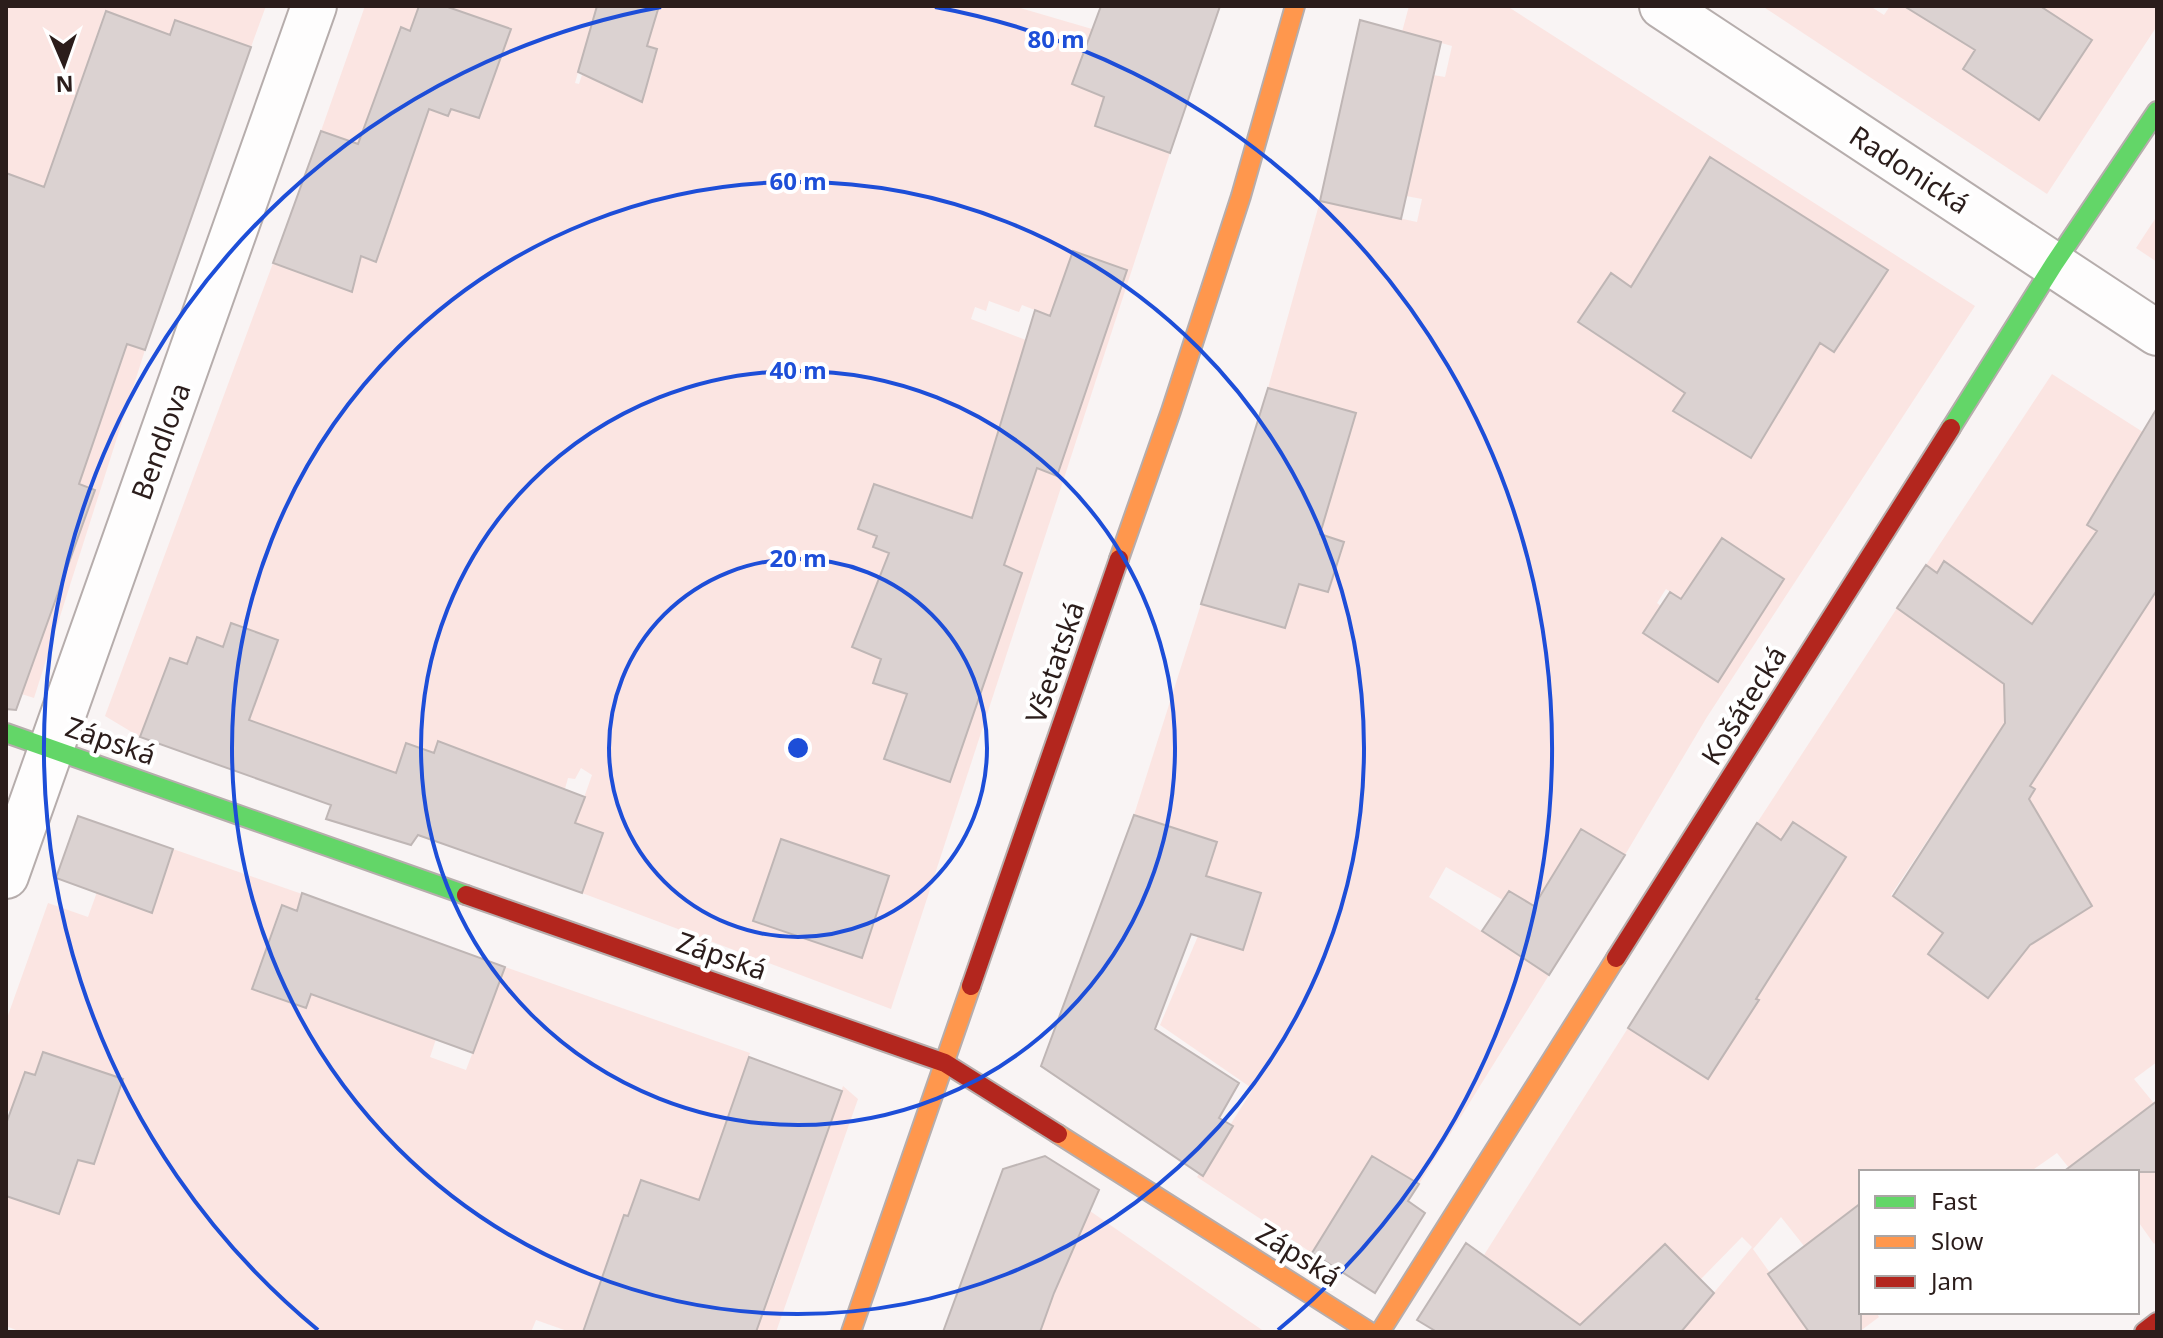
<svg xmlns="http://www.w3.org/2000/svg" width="2163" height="1338" font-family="'Noto Sans',sans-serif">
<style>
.green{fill:#fbe5e2;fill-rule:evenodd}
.building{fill:#dbd2d1;stroke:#bfb6b5;stroke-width:2}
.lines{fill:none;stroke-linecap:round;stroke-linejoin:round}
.street-casing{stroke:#b6adac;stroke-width:48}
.fast-casing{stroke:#b6adac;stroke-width:22}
.slow-casing{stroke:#b6adac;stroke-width:22}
.jam-casing{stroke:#b6adac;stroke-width:22}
.street{stroke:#fefdfd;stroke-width:44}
.fast{stroke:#63d668;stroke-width:18}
.slow{stroke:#ff974d;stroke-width:18}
.jam{stroke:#b3261e;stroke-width:18}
.ring{fill:none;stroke:#1d4ed8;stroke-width:4}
.labels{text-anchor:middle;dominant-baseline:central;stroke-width:8;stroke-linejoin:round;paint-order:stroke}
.street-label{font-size:28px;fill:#2b1d1b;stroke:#fff}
.centre{fill:#1d4ed8;stroke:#fff;stroke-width:4}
.ring-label{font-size:24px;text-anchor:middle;font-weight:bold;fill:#1d4ed8;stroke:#fff;stroke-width:8;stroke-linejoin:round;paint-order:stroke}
</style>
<rect width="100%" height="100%" fill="#f9f4f4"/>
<!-- green -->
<path class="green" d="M 6,6 L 266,6 L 251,47 L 176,20 L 170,35 L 105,11 L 66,124 L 123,146 L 113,174 L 197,204 L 173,269 L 47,188 L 6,173 Z
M 365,6 L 419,6 L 410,31 L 400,27 L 373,103 L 420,106 L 448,116 L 451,109 L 479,118 L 510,30 L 445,6 L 597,6 L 575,83 L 579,84 L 582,75 L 640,92 L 638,100 L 642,102 L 657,50 L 647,46 L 659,6 L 1013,6 L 1092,29 L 1072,84 L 1104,97 L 1095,126 L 1170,153 L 891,1009 L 582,893 L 603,833 L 575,823 L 592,775 L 581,768 L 575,779 L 568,778 L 554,828 L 520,870 L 486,859 L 517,771 L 439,741 L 434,753 L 406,743 L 396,773 L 325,747 L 307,796 L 231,769 L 277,639 L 232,624 L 223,647 L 197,637 L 187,664 L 170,658 L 140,737 L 105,716 L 273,263 L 352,291 L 361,256 L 377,261 L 400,195 L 321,131 ZM 1073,251 L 1127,270 L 1057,476 L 1038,468 L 1033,480 L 1026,340 L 971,319 L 975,307 L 986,311 L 989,301 L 1019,312 L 1022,305 L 1050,316 ZM 877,536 L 1004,565 L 1022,572 L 996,648 L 893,555 L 873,548 ZM 859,630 L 986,674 L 907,694 L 873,683 L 881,659 L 852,647 ZM 781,839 L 889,877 L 862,958 Z
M 1409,6 L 1507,6 L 1975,306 L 1707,717 L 1625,855 L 1581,830 L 1607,883 L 1593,906 L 1551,879 L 1534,906 L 1503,900 L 1446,867 L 1429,897 L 1549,975 L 1419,1184 L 1312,1253 L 1197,1177 L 1253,1089 L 1160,1025 L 1198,936 L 1261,893 L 1206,876 L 1134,815 L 1201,604 L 1285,627 L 1299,584 L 1329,592 L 1343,542 L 1318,534 L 1356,413 L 1268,388 L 1320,201 L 1417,222 L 1422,199 L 1406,196 L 1433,75 L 1445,77 L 1452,46 L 1402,32 ZM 1710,158 L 1887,270 L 1834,352 L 1746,296 ZM 1610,273 L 1716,343 L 1773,422 L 1751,458 L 1674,412 L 1685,393 L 1578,323 ZM 1722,538 L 1784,579 L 1718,681 L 1643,632 L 1661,606 L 1657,603 L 1666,589 L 1681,599 Z
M 1762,6 L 1870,6 L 1884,15 L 1890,6 L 1904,6 L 1913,11 L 1917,6 L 1974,50 L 1963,69 L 2039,119 L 2092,40 L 2040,6 L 2157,6 L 2157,26 L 2047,194 Z
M 2157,216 L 2157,262 L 2136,248 Z
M 127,344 L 145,350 L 34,698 L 6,689 L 6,649 L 35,658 L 95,490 L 6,458 L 52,382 L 108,401 Z
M 2052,374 L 2157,441 L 2137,441 L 2088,525 L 2123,546 L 2090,594 L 2066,575 L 2038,615 L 2157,591 L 2157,1062 L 2134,1079 L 2157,1107 L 2157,1241 L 2154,1244 L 2137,1220 L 2137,1172 L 2069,1168 L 2057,1153 L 2030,1172 L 1861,1172 L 1861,1203 L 1804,1246 L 1781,1217 L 1753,1249 L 1790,1301 L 1861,1312 L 1876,1312 L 1879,1317 L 1859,1332 L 1681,1332 L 1752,1247 L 1742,1237 L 1701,1279 L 1665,1244 L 1642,1266 L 1639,1311 L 1560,1332 L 1547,1301 L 1484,1255 L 1628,1028 L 1758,1000 L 1679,950 L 1800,930 L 1839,867 L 1830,846 L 1793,822 L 1781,840 L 1757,823 L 1897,608 L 1966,657 L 1937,573 L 1926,565 ZM 1984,755 L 2035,789 L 1965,898 L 2066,862 L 2092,906 L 2030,945 L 1988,997 L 1928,955 L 1943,933 L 1891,895 Z
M 173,849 L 302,894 L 297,911 L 281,905 L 252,989 L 306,1008 L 312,989 L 346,1000 L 375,920 L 411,933 L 436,1039 L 430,1057 L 466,1070 L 505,967 L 750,1053 L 703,1188 L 809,1184 L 843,1086 L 858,1099 L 776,1332 L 738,1332 L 751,1295 L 768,1301 L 780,1270 L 777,1269 L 790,1232 L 642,1180 L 628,1216 L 623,1216 L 583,1332 L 570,1332 L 536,1320 L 531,1332 L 16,1332 L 16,1330 L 6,1326 L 6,1196 L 78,1160 L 94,1164 L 123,1080 L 43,1052 L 21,1116 L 6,1110 L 6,1021 L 48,903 L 88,917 L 102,878 L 152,912 Z
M 1090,1211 L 1265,1332 L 1025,1332 L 1054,1293 Z"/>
<!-- building -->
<path class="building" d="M 419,6 L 445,6 L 511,29 L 479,118 L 451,109 L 448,116 L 429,109 L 376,262 L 361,256 L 352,292 L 273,263 L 321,131 L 358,144 L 401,27 L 410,31 Z
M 597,6 L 659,6 L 647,46 L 657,49 L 642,102 L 578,72 Z
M 1101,6 L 1220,6 L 1170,153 L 1095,126 L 1104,97 L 1072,84 Z
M 1904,6 L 2040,6 L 2092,40 L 2039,120 L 1963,69 L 1975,50 Z
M 106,11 L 170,35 L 175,20 L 251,47 L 145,350 L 127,344 L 79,484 L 95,490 L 16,710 L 6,709 L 6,173 L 44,187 Z
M 1360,20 L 1441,42 L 1401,219 L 1320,201 Z
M 1710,157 L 1888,270 L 1834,352 L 1820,343 L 1751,458 L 1673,411 L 1685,393 L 1578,322 L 1611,273 L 1631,287 Z
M 1073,251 L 1127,270 L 1057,476 L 1037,468 L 1004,565 L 1022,573 L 950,782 L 884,759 L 907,694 L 873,683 L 881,659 L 852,647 L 889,553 L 873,547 L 877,536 L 858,529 L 874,484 L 972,518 L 1035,310 L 1050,316 Z
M 1268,388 L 1356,413 L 1320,534 L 1344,542 L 1328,592 L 1299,584 L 1285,628 L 1201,604 Z
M 2157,408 L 2157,590 L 2030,786 L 2035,789 L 2029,799 L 2092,906 L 2030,945 L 1988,998 L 1928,954 L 1943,933 L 1893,896 L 2005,723 L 2004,684 L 1897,608 L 1926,565 L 1937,573 L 1944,561 L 2032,624 L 2097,531 L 2087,525 Z
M 1722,538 L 1784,579 L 1718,682 L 1643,633 L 1670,592 L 1681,599 Z
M 231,623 L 278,640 L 249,720 L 396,773 L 406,743 L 434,753 L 438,741 L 585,797 L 575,823 L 603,833 L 582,893 L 418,835 L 411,845 L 326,819 L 331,805 L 140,737 L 170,658 L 187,664 L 197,637 L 223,647 Z
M 1134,815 L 1217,842 L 1206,876 L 1261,893 L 1243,950 L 1191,934 L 1155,1029 L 1239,1083 L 1219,1118 L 1233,1126 L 1203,1176 L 1041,1066 Z
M 78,816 L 173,849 L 152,913 L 56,878 Z
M 1793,822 L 1846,857 L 1756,999 L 1759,1000 L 1708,1079 L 1628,1028 L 1757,823 L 1781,840 Z
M 1581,829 L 1625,855 L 1549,975 L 1482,931 L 1509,891 L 1534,906 Z
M 781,839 L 889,876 L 862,958 L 753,921 Z
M 302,893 L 505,967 L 473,1053 L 311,994 L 306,1008 L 252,989 L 282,905 L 297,911 Z
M 43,1052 L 123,1079 L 94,1164 L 78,1160 L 59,1214 L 6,1196 L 6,1124 L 25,1072 L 35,1075 Z
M 749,1057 L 842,1091 L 756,1332 L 583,1332 L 624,1215 L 628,1216 L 641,1180 L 699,1200 Z
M 2157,1101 L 2157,1172 L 2063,1172 Z
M 1045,1156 L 1099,1190 L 1054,1293 L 1040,1332 L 943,1332 L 1003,1169 Z
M 1372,1156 L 1419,1184 L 1408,1201 L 1425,1213 L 1375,1293 L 1312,1253 Z
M 1861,1203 L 1861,1332 L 1809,1332 L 1768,1274 Z
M 1466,1243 L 1580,1325 L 1665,1244 L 1714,1293 L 1681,1332 L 1437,1332 L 1417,1320 Z"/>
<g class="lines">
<!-- street casing -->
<g class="street-casing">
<path id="street" d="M 1662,6 L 2157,333
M 6,876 L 314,6"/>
</g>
<!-- fast casing -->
<g class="fast-casing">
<path id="fast" d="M 1951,428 L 2054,264 L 2157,111
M 6,733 L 466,895"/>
</g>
<!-- slow casing -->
<g class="slow-casing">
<path id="slow" d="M 1119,559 L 1171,411 L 1241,196 L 1295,6
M 1058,1134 L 1370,1332
M 851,1332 L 971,986
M 1380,1332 L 1616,958"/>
</g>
<!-- jam casing -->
<g class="jam-casing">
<path id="jam" d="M 466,895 L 945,1063 L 1058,1134
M 1616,958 L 1951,428
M 971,986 L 1119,559
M 2144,1332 L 2157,1322"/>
</g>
<!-- street -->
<use href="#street" class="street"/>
<!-- fast -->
<use href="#fast" class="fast"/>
<!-- slow -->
<use href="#slow" class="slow"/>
<!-- jam -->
<use href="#jam" class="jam"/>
</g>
<!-- distance rings -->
<g class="ring">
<circle cx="798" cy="748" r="189"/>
<circle cx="798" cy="748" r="377"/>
<circle cx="798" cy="748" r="566"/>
<path d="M318 1330A754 754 0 0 1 661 7M935 7A754 754 0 0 1 1278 1330"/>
</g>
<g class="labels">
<!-- street labels -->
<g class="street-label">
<text transform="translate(1910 169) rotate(33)">Radonická</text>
<text transform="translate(160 441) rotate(-70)">Bendlova</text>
<text transform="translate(1054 662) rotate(-71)">Všetatská</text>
<text transform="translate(1743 705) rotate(-58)">Košátecká</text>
<text transform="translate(111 740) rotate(19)">Zápská</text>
<text transform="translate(722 955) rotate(19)">Zápská</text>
<text transform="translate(1299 1254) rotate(32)">Zápská</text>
</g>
</g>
<circle cx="798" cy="748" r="12" class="centre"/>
<g class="ring-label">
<text x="1056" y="48">80 m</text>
<text x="798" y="190">60 m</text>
<text x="798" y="379">40 m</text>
<text x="798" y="567">20 m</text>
</g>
<!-- border -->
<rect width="2163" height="1338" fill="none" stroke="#2b1d1b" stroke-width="16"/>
<!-- legend -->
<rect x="1859" y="1170" width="280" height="144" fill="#ffffff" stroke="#aaa5a4" stroke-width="2"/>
<rect x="1875" y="1196" width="40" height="12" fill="#63d668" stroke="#aaa5a4" stroke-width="2"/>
<text x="1931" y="1210" font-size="24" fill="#2b1d1b">Fast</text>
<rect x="1875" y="1236" width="40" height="12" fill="#ff974d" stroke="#aaa5a4" stroke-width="2"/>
<text x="1931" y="1250" font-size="24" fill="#2b1d1b">Slow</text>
<rect x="1875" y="1276" width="40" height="12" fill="#b3261e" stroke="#aaa5a4" stroke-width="2"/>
<text x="1931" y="1290" font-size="24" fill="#2b1d1b">Jam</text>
<!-- north arrow -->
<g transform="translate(64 64) rotate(178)" stroke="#ffffff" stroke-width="6" paint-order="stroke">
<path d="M0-6L14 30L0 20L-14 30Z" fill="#2b1d1b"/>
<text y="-12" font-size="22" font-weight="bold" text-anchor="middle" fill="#2b1d1b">N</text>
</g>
</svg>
